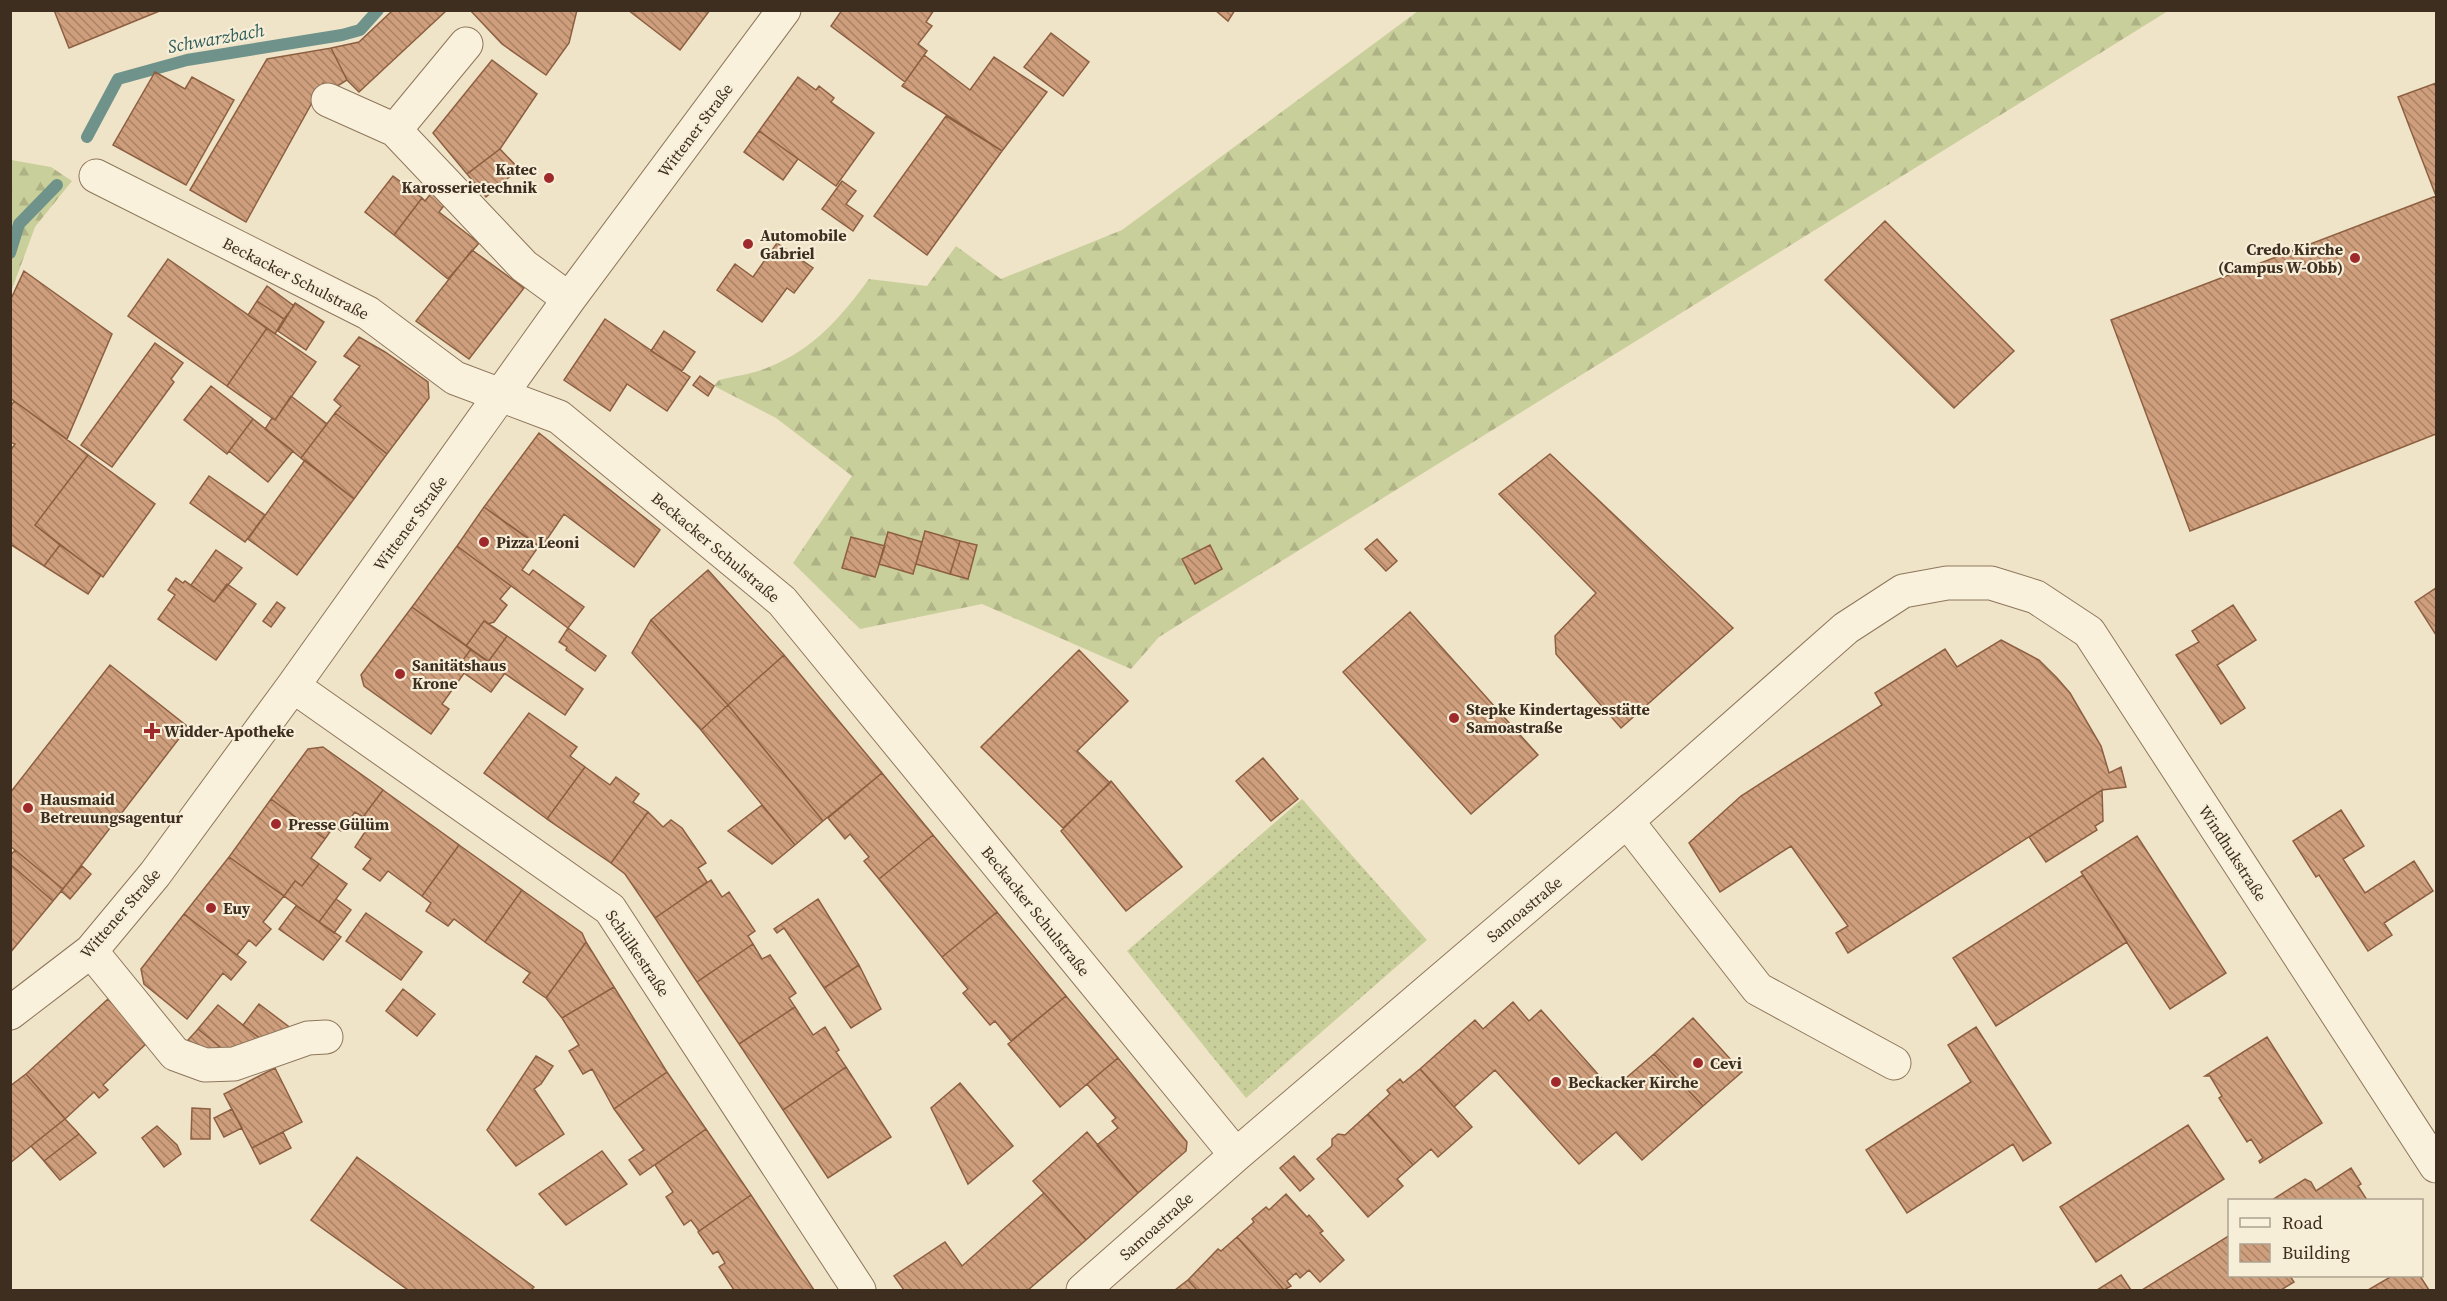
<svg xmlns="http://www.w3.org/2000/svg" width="2447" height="1301" font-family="'Source Serif 4',serif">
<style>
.grass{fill:url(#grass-dots)}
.forest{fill:url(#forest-firs)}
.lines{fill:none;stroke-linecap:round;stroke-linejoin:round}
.stream{stroke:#6f938a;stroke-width:12}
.building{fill:url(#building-back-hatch);stroke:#8d5f41;stroke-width:1.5}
.minor-casing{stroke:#8d765c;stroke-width:35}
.minor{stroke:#faf1dc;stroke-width:33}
.poi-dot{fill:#9e2a2b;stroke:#f7eed8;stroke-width:2}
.labels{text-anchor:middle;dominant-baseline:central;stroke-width:4.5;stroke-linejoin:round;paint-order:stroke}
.street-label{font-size:16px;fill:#3d2e20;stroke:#f7eed8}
.poi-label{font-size:16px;font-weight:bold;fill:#3d2e20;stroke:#f7eed8;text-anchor:start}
.water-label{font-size:18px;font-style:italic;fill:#2f5d5a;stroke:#f7eed8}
</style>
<defs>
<pattern id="grass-dots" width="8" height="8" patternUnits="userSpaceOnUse" patternTransform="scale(1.5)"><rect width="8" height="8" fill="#c9cf9b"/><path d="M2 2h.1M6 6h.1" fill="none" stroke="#aeb285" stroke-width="1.8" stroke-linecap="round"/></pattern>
<pattern id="forest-firs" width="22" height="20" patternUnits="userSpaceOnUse" patternTransform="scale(1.5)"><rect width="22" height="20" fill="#c9cf9b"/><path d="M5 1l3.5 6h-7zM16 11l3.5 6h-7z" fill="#aeb285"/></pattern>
<pattern id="building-back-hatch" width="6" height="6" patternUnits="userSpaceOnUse" patternTransform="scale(1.5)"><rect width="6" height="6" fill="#cf9f7d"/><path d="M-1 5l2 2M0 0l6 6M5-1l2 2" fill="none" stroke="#a98266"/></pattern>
</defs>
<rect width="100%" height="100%" fill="#f0e4c8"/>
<!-- grass -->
<path class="grass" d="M 1302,799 L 1427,940 L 1246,1098 L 1127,951 Z"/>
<!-- forest -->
<path class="forest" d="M 1418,11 L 2168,11 L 1159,637 L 1131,669 L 982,604 L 860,629 L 793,563 L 852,476 L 776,418 L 714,386 L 719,380 C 735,376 753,374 769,367 C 814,349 841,317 869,279 L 927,286 L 956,246 L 1001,279 L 1122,230 Z
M 11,160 L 51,167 L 72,181 L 35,227 L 11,292 Z"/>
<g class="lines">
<!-- stream -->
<path class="stream" d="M 87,137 L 118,79 L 187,60 L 342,35 L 360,30 L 378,10
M 10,253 L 19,224 L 57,185"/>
</g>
<!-- building -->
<path class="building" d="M 54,10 L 162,10 L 69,48 Z
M 393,10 L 447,10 L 359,92 L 347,80 L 331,48 L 359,42 Z
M 470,10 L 577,10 L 569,43 L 546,75 L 502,44 Z
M 628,10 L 710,10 L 680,50 Z
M 842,10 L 934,10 L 926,22 L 932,26 L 918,44 L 927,51 L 905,82 L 831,26 Z
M 1215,10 L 1235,10 L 1228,21 Z
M 1051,33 L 1089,62 L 1063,96 L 1024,67 Z
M 331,48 L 347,80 L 328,92 L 323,83 L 246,222 L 190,190 L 267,59 Z
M 924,55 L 970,90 L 994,57 L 1047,92 L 1002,151 L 902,86 Z
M 492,60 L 537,94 L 500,149 L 467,174 L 433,133 Z
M 155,72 L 185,89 L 192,77 L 234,100 L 186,185 L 113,145 Z
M 798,77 L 816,90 L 819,86 L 834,98 L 831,102 L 874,133 L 836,186 L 759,131 Z
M 2436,83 L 2436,434 L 2190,531 L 2111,320 L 2436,196 L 2398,97 Z
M 946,116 L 1002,151 L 927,255 L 874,216 Z
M 759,131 L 798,159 L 783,180 L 744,152 Z
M 500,149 L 519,169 L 486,197 L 467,174 Z
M 393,176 L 422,198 L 394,235 L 365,212 Z
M 842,181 L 856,191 L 846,204 L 863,216 L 853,231 L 822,209 Z
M 432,192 L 446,203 L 439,212 L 479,243 L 448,279 L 394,235 L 422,198 L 425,201 Z
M 1885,221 L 2014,351 L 1954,408 L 1825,280 Z
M 777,243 L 813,268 L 794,293 L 787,288 L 762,322 L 717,290 L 735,264 L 753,277 Z
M 472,250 L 524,288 L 469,359 L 416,321 Z
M 168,259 L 267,328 L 227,386 L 128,316 Z
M 24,271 L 112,334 L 67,439 L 10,398 L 10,301 Z
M 267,286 L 294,306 L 284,319 L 257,301 Z
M 257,301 L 284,319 L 275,334 L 248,315 Z
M 295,303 L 324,322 L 306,350 L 278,331 Z
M 605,319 L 690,377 L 667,411 L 627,384 L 610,411 L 564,380 Z
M 267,328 L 316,362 L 275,420 L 227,386 Z
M 664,331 L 695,352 L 682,371 L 651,351 Z
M 359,337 L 385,352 L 428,382 L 429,398 L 387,454 L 335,413 L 341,406 L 334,400 L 360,366 L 344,356 Z
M 155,343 L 183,363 L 171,379 L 174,382 L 112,467 L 81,445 Z
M 700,376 L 714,386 L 708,396 L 693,385 Z
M 211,386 L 253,419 L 227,454 L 184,420 Z
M 291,396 L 327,424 L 301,458 L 265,429 L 272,418 L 275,420 Z
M 14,401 L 88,455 L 35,525 L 60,545 L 44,566 L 10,544 L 10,451 L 15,444 L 10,442 L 10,408 Z
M 335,413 L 387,454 L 354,499 L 301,458 Z
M 253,419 L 293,451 L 268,482 L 229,451 Z
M 539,433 L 660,530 L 634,567 L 564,514 L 541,548 L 484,507 Z
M 1550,454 L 1733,628 L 1621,728 L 1556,654 L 1555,636 L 1596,593 L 1499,494 Z
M 88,455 L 155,504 L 103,577 L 35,525 Z
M 305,460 L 354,499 L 297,575 L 248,539 Z
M 209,476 L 265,515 L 245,542 L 190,503 Z
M 484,507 L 539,546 L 522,570 L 529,575 L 533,570 L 584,607 L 568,628 L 457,546 Z
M 925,531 L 960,541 L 950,574 L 916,564 Z
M 888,532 L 922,542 L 913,574 L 879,564 Z
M 851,537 L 885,546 L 875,577 L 842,568 Z
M 1377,539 L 1397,561 L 1386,571 L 1365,549 Z
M 960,541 L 977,545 L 968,579 L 950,574 Z
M 60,545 L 101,575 L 88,594 L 44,566 Z
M 1210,545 L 1222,569 L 1195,584 L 1182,559 Z
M 457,546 L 511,586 L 500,599 L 507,605 L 494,622 L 488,624 L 484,621 L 466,646 L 412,607 Z
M 216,550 L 242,568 L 214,602 L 191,585 Z
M 708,570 L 784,655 L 728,705 L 651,620 Z
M 176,578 L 183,583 L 185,581 L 214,602 L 227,584 L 256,604 L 216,660 L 158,619 L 175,595 L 168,590 Z
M 2436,588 L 2436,635 L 2415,602 Z
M 277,602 L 285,608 L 271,627 L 263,621 Z
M 2233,605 L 2256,640 L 2217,665 L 2245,708 L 2221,724 L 2176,655 L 2199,642 L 2192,631 Z
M 412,607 L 471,649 L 463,660 L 470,665 L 442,704 L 449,709 L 431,734 L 364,686 L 361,675 Z
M 1410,612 L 1538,755 L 1471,814 L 1343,672 Z
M 651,620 L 728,705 L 701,730 L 632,653 Z
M 484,621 L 507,636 L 488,662 L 466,646 Z
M 568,628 L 606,656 L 595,671 L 566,650 L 567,647 L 559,642 Z
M 507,636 L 583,689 L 565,715 L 488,662 Z
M 2001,640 L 2039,660 L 2057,678 L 2070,693 L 2101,746 L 2109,773 L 2121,767 L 2126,787 L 2102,790 L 1848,953 L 1836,933 L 1848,926 L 1791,846 L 1720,892 L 1689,843 L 1741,796 L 1882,705 L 1875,693 L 1945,649 L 1957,667 Z
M 471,649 L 505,673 L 491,692 L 464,673 L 470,665 L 463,660 Z
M 1079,650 L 1128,701 L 1077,751 L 1110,783 L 1063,828 L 981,747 Z
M 784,655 L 882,773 L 823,821 L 728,705 Z
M 110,665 L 188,727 L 63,889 L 10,846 L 10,793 Z
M 728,705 L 823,821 L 795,845 L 701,730 Z
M 529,713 L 577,747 L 570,756 L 585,767 L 547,819 L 484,773 Z
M 323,747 L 383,790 L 363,817 L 355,812 L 341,831 L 334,826 L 325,839 L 271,799 L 308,749 Z
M 1263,758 L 1298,799 L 1271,821 L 1236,781 Z
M 585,767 L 610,785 L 616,777 L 639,794 L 633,802 L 648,812 L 611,863 L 547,819 Z
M 882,773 L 933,835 L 879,879 L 864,861 L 869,857 L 850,834 L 845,839 L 828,818 Z
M 1111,781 L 1182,867 L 1126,911 L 1061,831 Z
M 383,790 L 459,845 L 422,896 L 388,871 L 380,881 L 363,869 L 371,859 L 355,847 L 371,823 L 363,817 Z
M 2102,790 L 2103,821 L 2095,826 L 2097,830 L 2046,862 L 2029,837 Z
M 271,799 L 325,839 L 311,858 L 319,864 L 302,886 L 295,881 L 284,896 L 229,857 Z
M 762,805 L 795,845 L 772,864 L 728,831 Z
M 2341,810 L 2364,846 L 2343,859 L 2365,893 L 2414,861 L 2433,891 L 2384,923 L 2392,935 L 2368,951 L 2319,875 L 2316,877 L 2293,841 Z
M 648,812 L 663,827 L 671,820 L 682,828 L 706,863 L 698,868 L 707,882 L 655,918 L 625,874 L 611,863 Z
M 933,835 L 997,912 L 942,957 L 879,879 Z
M 2137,836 L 2226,973 L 2170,1009 L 2081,872 Z
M 459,845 L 522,890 L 485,942 L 454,919 L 448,926 L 426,911 L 431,903 L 422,896 Z
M 15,850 L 63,889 L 53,901 L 10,864 L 10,856 Z
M 229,857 L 284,896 L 263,922 L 271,929 L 256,946 L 249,940 L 237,955 L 184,914 Z
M 10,864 L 53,901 L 10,953 Z
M 319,864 L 347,884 L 319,922 L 284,896 L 295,881 L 302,886 Z
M 82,866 L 91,874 L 70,899 L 61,891 Z
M 2083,875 L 2127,942 L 1996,1026 L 1953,958 Z
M 711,880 L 722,897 L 729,892 L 755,931 L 748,936 L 753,944 L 697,982 L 655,918 Z
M 522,890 L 582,933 L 586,942 L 546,998 L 523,982 L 530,973 L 485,942 Z
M 336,899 L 351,910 L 334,933 L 319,922 Z
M 818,899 L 859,965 L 824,988 L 784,928 L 777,933 L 774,929 Z
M 296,906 L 341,937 L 323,960 L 279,929 Z
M 997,912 L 1066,996 L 1011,1041 L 995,1021 L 990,1025 L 963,993 L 968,989 L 942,957 Z
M 366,913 L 422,952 L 401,980 L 346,941 Z
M 184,914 L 246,962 L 231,980 L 223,973 L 187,1019 L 144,984 L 141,969 Z
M 586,942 L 614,987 L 562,1018 L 546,998 Z
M 753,944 L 762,959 L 770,955 L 796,993 L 789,998 L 795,1007 L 739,1044 L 697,982 Z
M 859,965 L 881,1009 L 851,1028 L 824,988 Z
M 614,987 L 667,1072 L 614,1109 L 592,1069 L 583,1074 L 569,1051 L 579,1045 L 562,1018 Z
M 403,989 L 435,1014 L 417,1036 L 386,1011 Z
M 1066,996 L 1118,1058 L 1060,1107 L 1008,1044 Z
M 108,999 L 149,1041 L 103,1085 L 108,1090 L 99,1098 L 94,1092 L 65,1119 L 26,1074 Z
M 1513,1002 L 1529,1021 L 1541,1010 L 1612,1090 L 1654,1054 L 1703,1106 L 1642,1160 L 1616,1132 L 1579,1164 L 1495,1070 L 1454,1107 L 1420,1069 L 1475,1020 L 1483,1029 Z
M 259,1004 L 292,1029 L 262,1040 L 243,1025 Z
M 218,1005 L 243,1025 L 262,1040 L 225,1051 L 198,1029 Z
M 795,1007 L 813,1035 L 825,1027 L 839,1050 L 836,1052 L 846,1067 L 783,1110 L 739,1044 Z
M 1693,1018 L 1742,1072 L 1703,1106 L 1654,1054 Z
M 1976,1027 L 2051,1143 L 2023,1161 L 2013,1144 L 1907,1213 L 1866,1150 L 1971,1082 L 1948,1045 Z
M 198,1029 L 225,1051 L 204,1051 L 188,1040 Z
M 2267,1037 L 2322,1123 L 2260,1163 L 2259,1161 L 2263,1158 L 2251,1139 L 2247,1142 L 2219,1098 L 2222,1096 L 2210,1076 L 2205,1076 Z
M 536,1056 L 553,1066 L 541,1084 L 534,1089 L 564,1134 L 516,1166 L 487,1130 Z
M 1118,1058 L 1187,1142 L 1186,1151 L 1138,1193 L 1097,1145 L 1118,1128 L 1112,1121 L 1116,1118 L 1087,1084 Z
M 846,1067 L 891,1137 L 828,1178 L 783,1110 Z
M 275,1068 L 302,1122 L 252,1148 L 224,1094 Z
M 1420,1069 L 1472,1127 L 1438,1157 L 1431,1149 L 1413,1165 L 1368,1114 L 1390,1094 L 1387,1090 L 1400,1079 L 1403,1083 Z
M 667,1072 L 706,1129 L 640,1175 L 629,1160 L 644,1150 L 614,1109 Z
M 26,1074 L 65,1119 L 10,1163 L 10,1086 Z
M 960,1083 L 1013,1146 L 968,1184 L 931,1108 Z
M 192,1108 L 210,1109 L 210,1139 L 191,1139 Z
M 232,1109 L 242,1128 L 224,1137 L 214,1118 Z
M 1368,1114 L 1413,1165 L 1397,1179 L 1403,1186 L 1368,1217 L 1317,1159 L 1332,1146 L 1332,1139 L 1338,1134 L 1345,1135 Z
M 65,1119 L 79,1134 L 44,1161 L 31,1146 Z
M 2188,1125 L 2224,1179 L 2096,1262 L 2060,1207 Z
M 157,1126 L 177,1145 L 181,1154 L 164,1167 L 142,1138 Z
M 706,1129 L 751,1195 L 699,1231 L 691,1220 L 684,1225 L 666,1197 L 673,1192 L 655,1165 Z
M 283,1132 L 291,1148 L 260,1164 L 252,1148 Z
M 1087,1132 L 1138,1193 L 1086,1240 L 1033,1181 Z
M 79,1134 L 96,1153 L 60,1180 L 44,1161 Z
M 602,1151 L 627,1184 L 566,1225 L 539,1194 Z
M 1294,1156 L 1314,1179 L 1300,1191 L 1280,1168 Z
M 357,1157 L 534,1287 L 531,1290 L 408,1290 L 311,1220 Z
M 2351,1168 L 2361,1184 L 2358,1186 L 2367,1200 L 2272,1200 L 2305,1179 L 2311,1182 L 2316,1191 Z
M 1044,1193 L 1086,1240 L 1028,1290 L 904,1290 L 894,1276 L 945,1242 L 962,1266 Z
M 1286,1194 L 1307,1217 L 1309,1215 L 1323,1231 L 1320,1233 L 1344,1260 L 1320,1282 L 1309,1270 L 1300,1278 L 1296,1273 L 1287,1281 L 1291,1286 L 1284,1290 L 1237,1237 L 1254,1222 L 1252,1219 L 1266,1207 L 1269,1210 Z
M 751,1195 L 814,1290 L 734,1290 L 719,1267 L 725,1263 L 718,1251 L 713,1254 L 698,1232 Z
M 2230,1235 L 2230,1276 L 2290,1276 L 2294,1282 L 2281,1290 L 2142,1290 Z
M 1237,1237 L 1284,1290 L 1197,1290 L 1188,1280 L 1218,1249 L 1221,1251 Z
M 2121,1275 L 2131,1290 L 2097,1290 Z
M 2392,1276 L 2420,1276 L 2429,1290 L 2368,1290 Z
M 1188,1280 L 1197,1290 L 1175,1290 Z"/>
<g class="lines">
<!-- minor casing -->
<g class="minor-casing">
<path id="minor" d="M 328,100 L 395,130 L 524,266 L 569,299
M 395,130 L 466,44
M 96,176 L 368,313 L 455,378 L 559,417 L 782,601 L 1236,1155
M 293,686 L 610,909 L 859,1290
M 1627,821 L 1758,989 L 1894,1063
M 91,951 L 175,1054 L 205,1065 L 234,1064 L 308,1038 L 326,1037
M 10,1013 L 91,951 L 155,874 L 293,686 L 569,299 L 784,10
M 1083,1290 L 1236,1155 L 1627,821 L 1846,628 L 1903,591 L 1947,583 L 1991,583 L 2036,597 L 2089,632 L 2436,1166"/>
</g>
<!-- minor -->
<use href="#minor" class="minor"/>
</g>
<!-- markers -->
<g class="poi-dot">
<circle cx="549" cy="178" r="6"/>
<circle cx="748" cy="244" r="6"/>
<circle cx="2355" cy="258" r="6"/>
<circle cx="484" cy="542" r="6"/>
<circle cx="400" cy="674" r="6"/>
<circle cx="1454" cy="718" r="6"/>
<path d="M149 722h6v6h6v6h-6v6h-6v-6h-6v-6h6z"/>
<circle cx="28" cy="808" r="6"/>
<circle cx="276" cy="824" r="6"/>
<circle cx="211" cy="908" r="6"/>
<circle cx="1698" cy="1063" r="6"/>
<circle cx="1556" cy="1082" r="6"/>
</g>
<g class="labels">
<!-- street labels -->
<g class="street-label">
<text transform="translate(695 130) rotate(-53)">Wittener Straße</text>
<text transform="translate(296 278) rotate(27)">Beckacker Schulstraße</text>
<text transform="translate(410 523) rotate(-54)">Wittener Straße</text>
<text transform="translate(716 547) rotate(40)">Beckacker Schulstraße</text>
<text transform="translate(2233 853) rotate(57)">Windhukstraße</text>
<text transform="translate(1524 909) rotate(-40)">Samoastraße</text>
<text transform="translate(1036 911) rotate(51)">Beckacker Schulstraße</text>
<text transform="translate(120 913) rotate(-49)">Wittener Straße</text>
<text transform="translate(638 953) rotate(56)">Schülkestraße</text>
<text transform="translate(1156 1226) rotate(-42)">Samoastraße</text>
</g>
<!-- poi labels -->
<g class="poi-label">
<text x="537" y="169" text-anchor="end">Katec<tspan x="537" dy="18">Karosserietechnik</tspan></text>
<text x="760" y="235">Automobile<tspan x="760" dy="18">Gabriel</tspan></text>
<text x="2343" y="249" text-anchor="end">Credo Kirche<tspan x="2343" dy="18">(Campus W-Obb)</tspan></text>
<text x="496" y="542">Pizza Leoni</text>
<text x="412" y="665">Sanitätshaus<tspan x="412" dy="18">Krone</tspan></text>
<text x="1466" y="709">Stepke Kindertagesstätte<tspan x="1466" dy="18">Samoastraße</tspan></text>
<text x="164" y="731">Widder-Apotheke</text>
<text x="40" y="799">Hausmaid<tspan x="40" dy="18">Betreuungsagentur</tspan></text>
<text x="288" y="824">Presse Gülüm</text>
<text x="223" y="908">Euy</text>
<text x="1710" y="1063">Cevi</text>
<text x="1568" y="1082">Beckacker Kirche</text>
</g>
<!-- water labels -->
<g class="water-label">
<text transform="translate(216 38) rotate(-10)">Schwarzbach</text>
</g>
</g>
<!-- border -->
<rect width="2447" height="1301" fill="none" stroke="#3d2e20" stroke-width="24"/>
<!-- legend -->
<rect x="2228" y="1199" width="195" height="78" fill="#f7eed8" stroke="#ada18e" stroke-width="1.5"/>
<rect x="2240" y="1218" width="30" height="9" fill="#faf1dc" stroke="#ada18e" stroke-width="1.5"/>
<text x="2282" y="1229" font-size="18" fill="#3d2e20">Road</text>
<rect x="2240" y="1244" width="30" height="18" fill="url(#building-back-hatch)" stroke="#ada18e" stroke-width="1.5"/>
<text x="2282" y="1259" font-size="18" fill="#3d2e20">Building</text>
</svg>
